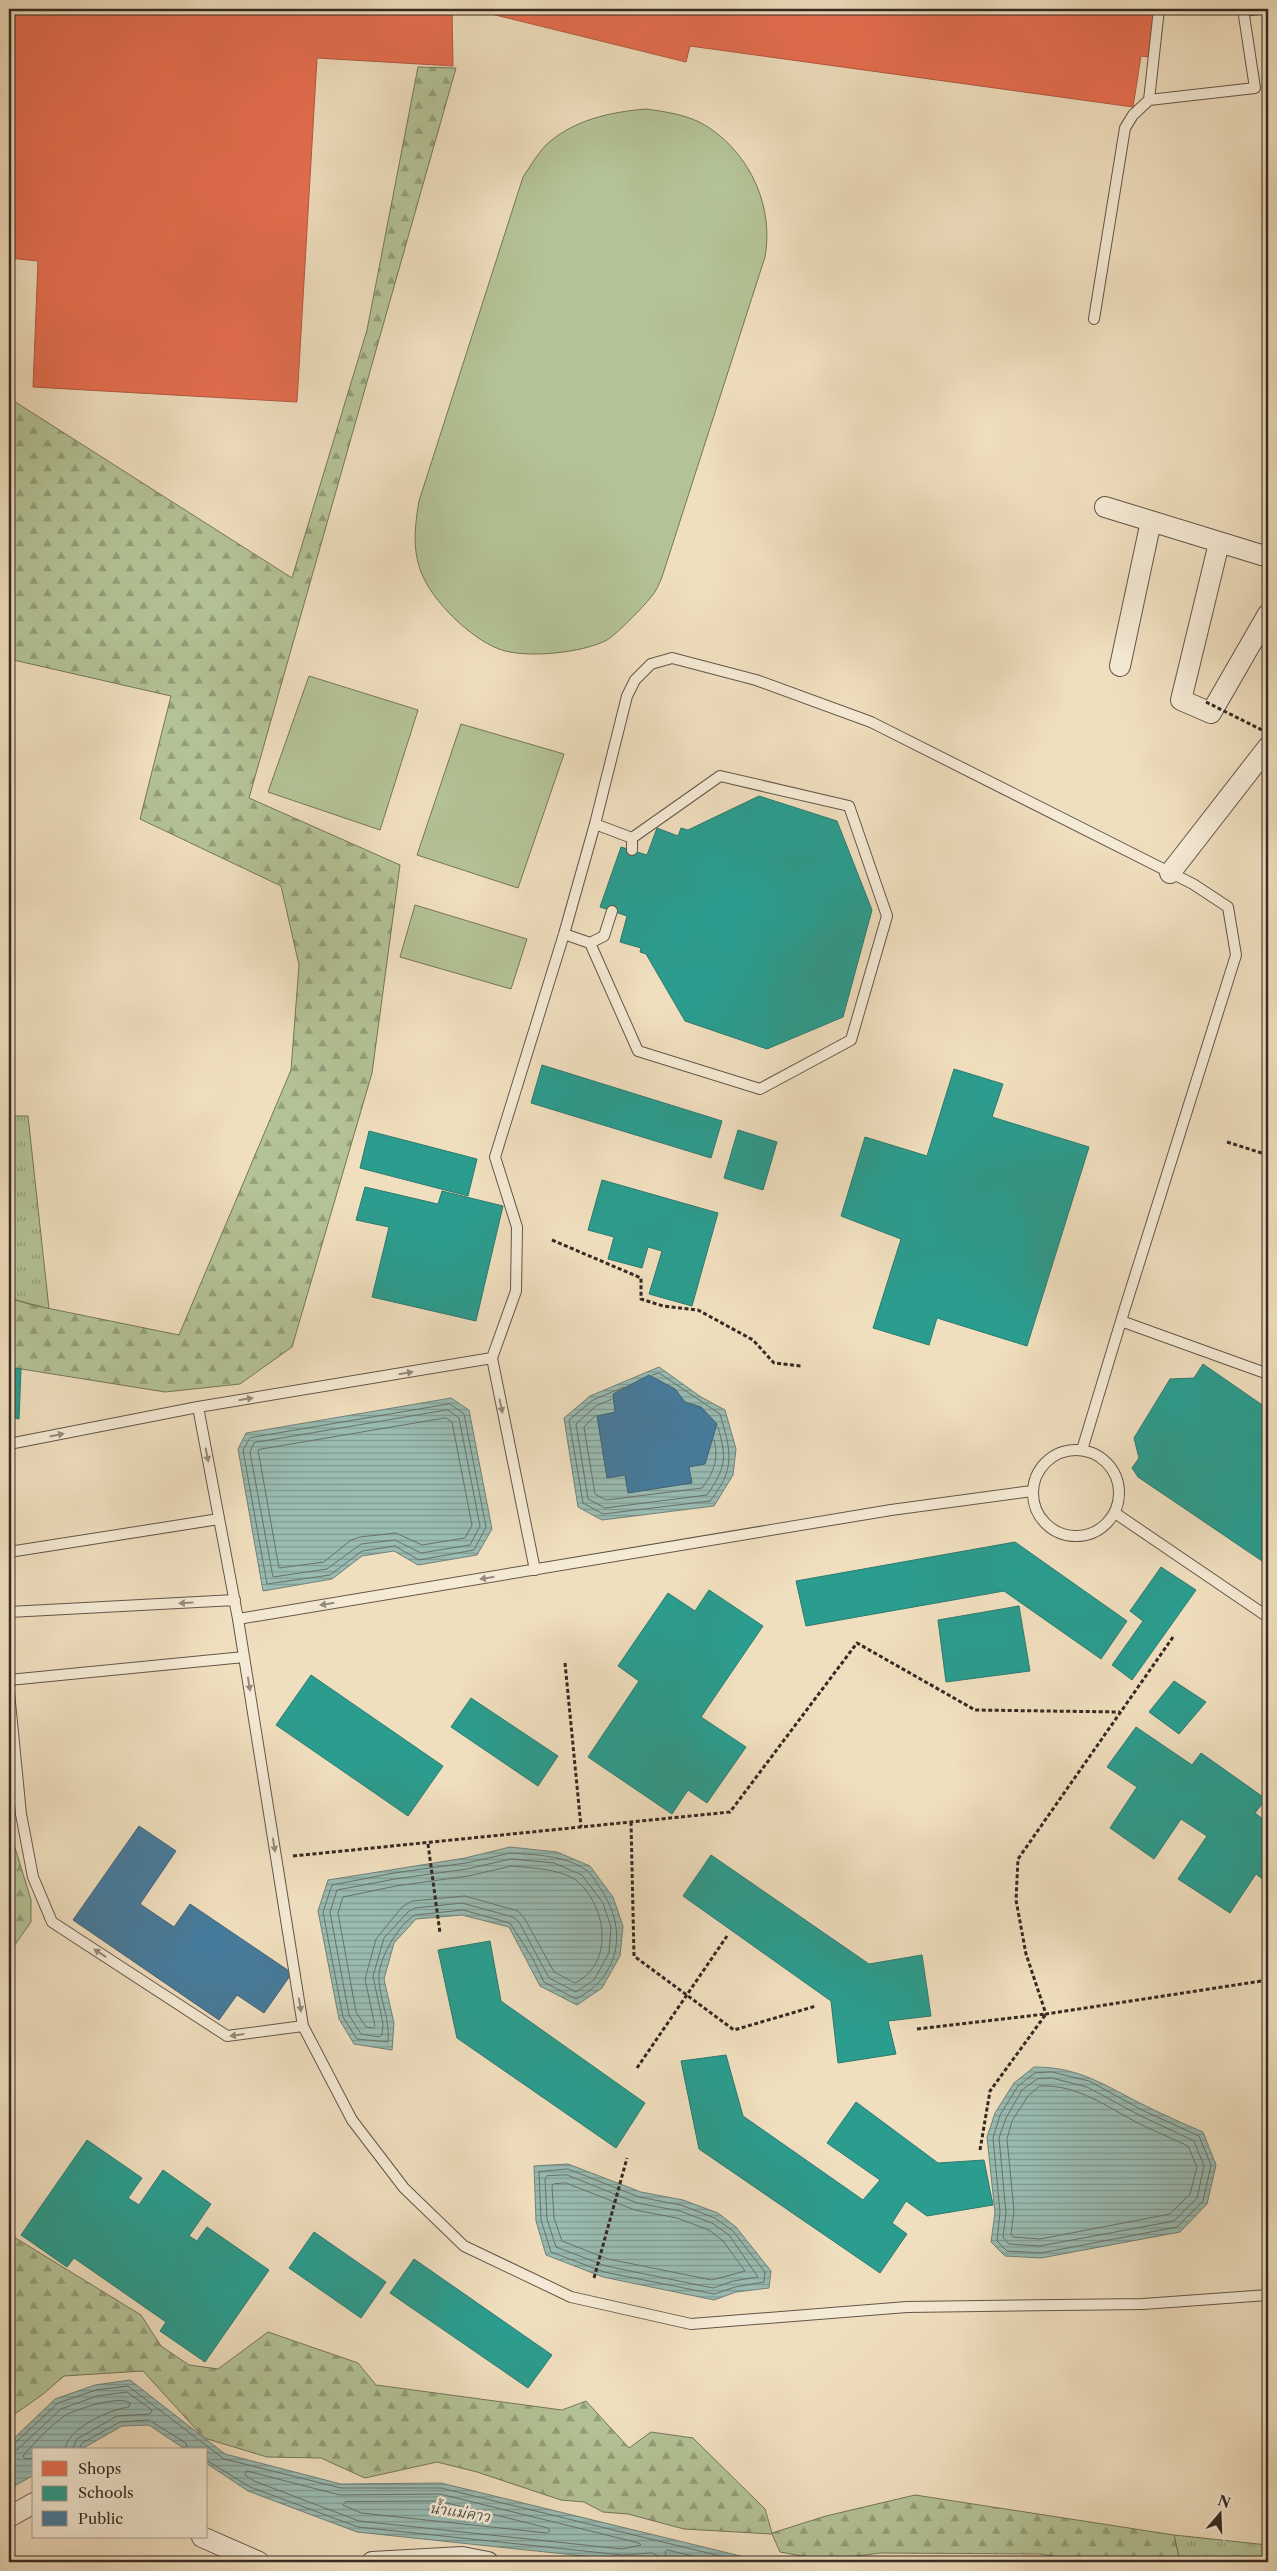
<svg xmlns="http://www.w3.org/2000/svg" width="1277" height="2571" font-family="'Libre Caslon Text','Noto Serif Thai',serif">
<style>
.grass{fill:url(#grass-tufts);stroke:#74765c}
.forest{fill:url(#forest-firs);stroke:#74765c}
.park{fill:#b4c396;stroke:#74765c}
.water{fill:url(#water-rules);stroke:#728179}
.shops{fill:#e76f51;stroke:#b25a43}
.schools{fill:#2a9d8f;stroke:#2d7a6f}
.public{fill:#457b9d;stroke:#406278}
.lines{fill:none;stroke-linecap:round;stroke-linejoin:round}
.shore{stroke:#68726b;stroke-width:1}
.service-casing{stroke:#64564a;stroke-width:12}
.minor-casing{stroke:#64564a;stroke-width:22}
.path{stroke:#352923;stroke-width:3;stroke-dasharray:4 2.5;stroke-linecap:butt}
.service{stroke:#f5ead5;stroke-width:10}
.minor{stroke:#f5ead5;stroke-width:20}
.path-bridge{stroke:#352923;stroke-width:3;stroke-dasharray:4 2.5;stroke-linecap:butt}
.oneway{fill:#958a7c}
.labels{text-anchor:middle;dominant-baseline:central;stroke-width:5;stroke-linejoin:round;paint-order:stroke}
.water-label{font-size:15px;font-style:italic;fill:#4e4e47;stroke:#f5ead5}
</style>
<defs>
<pattern id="grass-tufts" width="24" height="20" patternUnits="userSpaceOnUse" patternTransform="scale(1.25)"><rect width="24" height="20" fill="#b4c396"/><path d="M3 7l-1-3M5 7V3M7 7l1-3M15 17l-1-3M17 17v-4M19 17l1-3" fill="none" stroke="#939e7a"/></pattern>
<pattern id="forest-firs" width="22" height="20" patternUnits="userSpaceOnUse" patternTransform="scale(1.25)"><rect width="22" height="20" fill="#b4c396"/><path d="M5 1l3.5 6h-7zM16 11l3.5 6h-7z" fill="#939e7a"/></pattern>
<pattern id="water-rules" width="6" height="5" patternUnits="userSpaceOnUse" patternTransform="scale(1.25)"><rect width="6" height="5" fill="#9abcb3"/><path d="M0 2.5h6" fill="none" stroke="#7e9991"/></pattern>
</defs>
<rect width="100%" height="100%" fill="#f0dfbf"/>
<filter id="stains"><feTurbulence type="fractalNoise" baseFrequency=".004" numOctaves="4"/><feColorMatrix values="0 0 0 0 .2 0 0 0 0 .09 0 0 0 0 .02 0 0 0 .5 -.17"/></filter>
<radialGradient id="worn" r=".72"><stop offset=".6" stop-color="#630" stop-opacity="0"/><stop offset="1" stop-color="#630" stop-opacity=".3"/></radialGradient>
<!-- grass -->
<path class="grass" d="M 9,1116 L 28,1116 L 49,1309 L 9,1298 Z
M 1174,2535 L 1268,2545 L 1268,2562 L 1180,2562 Z"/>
<!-- forest -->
<path class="forest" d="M 418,67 L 456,68 L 249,798 L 400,865 L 372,1073 L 292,1347 L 240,1384 L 165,1392 L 9,1367 L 9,1298 L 32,1305 L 179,1335 L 291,1070 L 299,965 L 281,886 L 140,819 L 171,696 L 9,659 L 9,398 L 292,578 L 367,330 Z
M 9,1800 L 13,1841 L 31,1900 L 31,1922 L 9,1953 Z
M 9,2234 L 141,2315 L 161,2346 L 189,2365 L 218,2369 L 268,2332 L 358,2363 L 376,2385 L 562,2410 L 586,2401 L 629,2448 L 651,2432 L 693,2438 L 765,2509 L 772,2533 L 826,2516 L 915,2495 L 1174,2535 L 1180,2562 L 1087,2562 L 1040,2554 L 881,2553 L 824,2560 L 780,2552 L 772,2534 L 684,2529 L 628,2514 L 603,2512 L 584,2502 L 561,2500 L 477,2472 L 437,2462 L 365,2478 L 321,2458 L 267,2457 L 204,2438 L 143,2371 L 64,2376 L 42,2395 L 9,2418 Z"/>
<!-- park -->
<path class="park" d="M 646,109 C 667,112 690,115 708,127 C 751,155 774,208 765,257 L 662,577 C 659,584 656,592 651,597 C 644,606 616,635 607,640 C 583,653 524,659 499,649 C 470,638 432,601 421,572 C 412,548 415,525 419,501 L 523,177 C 530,167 537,154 546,145 C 573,120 610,112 646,109 Z
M 309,676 L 418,710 L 380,830 L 268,792 Z
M 461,724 L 564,754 L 518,888 L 417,855 Z
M 415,905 L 527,939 L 511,989 L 400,957 Z"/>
<!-- water -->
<path class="water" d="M 659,1367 L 701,1397 L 725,1410 L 736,1449 L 733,1475 L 714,1506 L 602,1520 L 578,1507 L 564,1418 L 590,1396 Z
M 451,1398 L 469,1410 L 492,1529 L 477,1555 L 418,1565 L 394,1551 L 362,1556 L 332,1579 L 263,1591 L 238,1449 L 246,1433 Z
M 510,1847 L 557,1852 L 590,1866 L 613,1897 L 623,1926 L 620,1956 L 602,1988 L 577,2005 L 540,1986 L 509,1927 L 462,1915 L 416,1919 L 394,1943 L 384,1979 L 394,2023 L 392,2050 L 354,2044 L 339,2019 L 318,1911 L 328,1880 L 465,1858 Z
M 1034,2067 C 1081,2067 1105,2086 1146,2106 C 1164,2115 1184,2124 1203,2132 L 1216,2165 L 1207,2204 L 1180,2232 L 1041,2258 L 1005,2256 L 991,2242 L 995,2213 L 987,2137 L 995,2113 L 1014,2083 Z
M 568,2164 L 641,2192 L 683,2200 L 718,2213 L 736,2227 L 771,2271 L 769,2288 L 736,2292 L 714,2300 L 603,2277 L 546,2255 L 536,2221 L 534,2166 Z
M 130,2380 L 225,2454 L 341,2484 L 441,2483 L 761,2561 L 784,2562 L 660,2562 L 652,2558 L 621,2560 L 357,2532 L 248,2491 L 206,2463 L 206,2450 L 186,2450 L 149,2425 L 122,2426 L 80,2450 L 34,2450 L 34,2475 L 9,2489 L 9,2443 L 55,2399 L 95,2385 Z"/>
<!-- shops -->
<path class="shops" d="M 9,9 L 452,9 L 453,66 L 317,58 L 297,402 L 33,387 L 38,261 L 9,258 Z
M 471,9 L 1155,9 L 1150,57 L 1141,56 L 1133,107 L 690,46 L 686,62 Z"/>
<!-- schools -->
<path class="schools" d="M 759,796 L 837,821 L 872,910 L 843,1017 L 767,1049 L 685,1021 L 646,954 L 640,952 L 641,948 L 620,942 L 627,916 L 600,907 L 621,847 L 647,855 L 657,828 L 678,836 L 681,828 L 688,830 Z
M 542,1065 L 722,1121 L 711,1158 L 531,1103 Z
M 954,1069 L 1003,1084 L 992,1117 L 1089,1147 L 1027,1346 L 937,1318 L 929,1345 L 873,1328 L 901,1239 L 841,1216 L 865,1137 L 927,1156 Z
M 738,1130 L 777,1142 L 763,1190 L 724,1178 Z
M 369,1131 L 477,1159 L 468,1196 L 360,1168 Z
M 602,1180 L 718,1213 L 692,1306 L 649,1294 L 662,1251 L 648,1247 L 642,1268 L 608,1259 L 614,1237 L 588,1230 Z
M 365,1187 L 438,1204 L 442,1191 L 503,1206 L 476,1321 L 372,1297 L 389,1227 L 356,1220 Z
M 1203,1364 L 1268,1409 L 1268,1565 L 1138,1477 L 1132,1468 L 1139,1458 L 1134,1438 L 1170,1379 L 1194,1378 Z
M 9,1367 L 21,1369 L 19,1419 L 9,1417 Z
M 1015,1542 L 1127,1621 L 1101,1659 L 1004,1591 L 806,1626 L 796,1581 Z
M 1161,1567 L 1196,1590 L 1132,1680 L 1112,1665 L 1143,1621 L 1130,1611 Z
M 709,1590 L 763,1626 L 701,1717 L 746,1747 L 707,1803 L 688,1790 L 672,1814 L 588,1757 L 639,1681 L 618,1666 L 668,1593 L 695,1611 Z
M 1019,1606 L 1030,1671 L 946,1682 L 938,1620 Z
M 311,1675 L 443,1766 L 408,1816 L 276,1725 Z
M 1174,1681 L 1206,1702 L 1179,1734 L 1149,1712 Z
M 471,1698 L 558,1756 L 538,1786 L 451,1727 Z
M 1136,1727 L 1192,1765 L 1201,1753 L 1266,1799 L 1255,1813 L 1268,1823 L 1268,1883 L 1256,1874 L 1230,1913 L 1178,1879 L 1207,1836 L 1181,1819 L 1154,1859 L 1110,1828 L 1137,1787 L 1107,1767 Z
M 711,1855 L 869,1964 L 922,1955 L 931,2016 L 888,2021 L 896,2054 L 838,2063 L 831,2001 L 683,1896 Z
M 490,1941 L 501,2001 L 645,2103 L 616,2148 L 457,2038 L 438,1950 Z
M 726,2055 L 743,2116 L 863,2200 L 880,2180 L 827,2143 L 856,2102 L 938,2163 L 984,2160 L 993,2205 L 927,2216 L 906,2201 L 892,2223 L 907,2234 L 880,2273 L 699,2149 L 681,2061 Z
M 87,2140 L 142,2178 L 128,2198 L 139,2205 L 163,2170 L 211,2204 L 189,2236 L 197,2241 L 207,2227 L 269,2270 L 205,2362 L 160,2331 L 166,2322 L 74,2258 L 67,2267 L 21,2235 Z
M 314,2232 L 386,2282 L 361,2318 L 289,2268 Z
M 414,2259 L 552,2355 L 528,2388 L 390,2293 Z"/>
<!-- public -->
<path class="public" d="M 649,1375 L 675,1389 L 685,1402 L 701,1407 L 717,1424 L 705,1464 L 689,1467 L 692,1483 L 628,1493 L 625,1475 L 607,1478 L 597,1416 L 615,1412 L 613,1394 Z
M 139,1826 L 176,1851 L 140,1904 L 174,1927 L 190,1904 L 292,1973 L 264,2013 L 237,1995 L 219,2020 L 73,1920 Z"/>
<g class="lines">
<!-- shore -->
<path class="shore" d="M 624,1387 L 593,1400 L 569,1420 L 583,1503 L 603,1514 L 710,1501 C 736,1469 731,1451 720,1414 L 659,1373 L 652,1375
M 612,1399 L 596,1406 L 576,1424 L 588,1499 L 605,1508 L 707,1495 C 726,1467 727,1459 718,1427
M 450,1404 L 464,1414 L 486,1527 L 474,1550 L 419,1560 L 395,1546 L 362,1551 L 330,1575 L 267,1584 L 243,1450 L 250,1438 Z
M 448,1410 L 459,1418 L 480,1526 L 470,1545 L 421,1553 L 395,1540 L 361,1544 L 327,1569 L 273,1577 L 250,1452 L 254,1443 Z
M 596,1415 L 584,1427 L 595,1494 L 606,1500 L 702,1488 C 714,1472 719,1459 714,1440
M 446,1418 L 452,1422 L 472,1525 L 465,1538 L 422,1545 L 396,1533 L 360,1537 L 351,1540 L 324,1562 L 279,1568 L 258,1450 Z
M 511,1853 C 536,1855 564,1855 586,1870 C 591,1873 596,1882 600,1888 C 628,1928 621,1976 576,1999 L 544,1982 L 533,1959 L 510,1923 L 463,1910 L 415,1915 C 398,1925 377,1960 379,1981 C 381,2003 390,2020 388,2042 L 357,2039 L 343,2017 L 323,1912 L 332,1885 L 394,1873 L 466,1863 Z
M 511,1859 L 554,1863 L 582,1875 L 603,1903 L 611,1927 L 609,1953 L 594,1980 L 576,1992 L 549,1978 L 519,1922 L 513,1917 L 462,1903 L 415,1908 L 408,1912 L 384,1938 L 373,1976 L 383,2024 L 382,2035 L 379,2037 L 361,2034 L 349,2015 L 330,1912 L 337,1890 L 395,1879 L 467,1869 Z
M 512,1866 C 531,1868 564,1869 578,1882 C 607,1907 614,1964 575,1983 L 554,1972 L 525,1919 L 518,1911 L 465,1896 L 412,1901 L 402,1907 L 376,1939 L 365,1979 L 375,2026 L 373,2028 L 366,2027 L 356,2012 L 338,1913 L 343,1897 L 396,1886 L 468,1876 Z
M 1052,2072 L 1089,2081 L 1144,2111 L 1199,2136 L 1211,2165 L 1203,2201 L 1177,2227 L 1041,2253 L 1007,2251 L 997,2241 L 1000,2212 L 993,2138 L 1000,2115 L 1018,2086 L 1035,2073 Z
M 1052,2078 L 1087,2087 L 1141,2116 L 1194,2141 L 1204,2166 L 1197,2198 L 1174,2221 L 1040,2246 L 1009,2244 L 1003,2237 L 1006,2213 L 999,2138 L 1006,2118 L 1022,2090 L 1037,2079 Z
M 1040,2086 C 1077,2084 1107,2107 1138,2123 C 1154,2131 1171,2138 1188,2146 L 1197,2167 L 1190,2194 L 1170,2214 L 1040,2239 L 1013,2237 L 1011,2234 L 1014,2211 L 1007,2139 L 1012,2121 L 1028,2096 Z
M 568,2169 L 639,2197 L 681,2205 L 715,2218 L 733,2231 L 765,2272 L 764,2282 L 735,2287 L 714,2294 L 604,2272 L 551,2252 L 541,2220 L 539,2172 Z
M 567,2175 L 637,2203 L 680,2211 L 712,2223 L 729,2235 L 758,2277 L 733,2281 L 713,2288 L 606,2266 L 556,2247 L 547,2219 L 545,2179 L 547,2176 Z
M 566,2183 L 635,2210 L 677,2218 L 709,2230 L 723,2241 L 745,2271 L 712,2280 L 608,2259 L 562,2241 L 554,2218 L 552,2186 L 554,2184 Z
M 9,2446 L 14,2444 L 58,2403 L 96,2390 L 128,2386 L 224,2459 L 341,2488 L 441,2488 L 745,2562
M 79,2450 L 82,2443 L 120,2422 L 149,2420 L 186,2443 L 188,2450
M 9,2452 L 18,2449 L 61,2409 L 97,2396 L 127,2392 L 152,2410 L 150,2414 L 117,2416 L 77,2439 L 72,2450
M 34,2458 L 25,2459 L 23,2456 C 32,2445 54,2422 66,2415 C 77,2409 119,2395 130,2403 L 129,2407 C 110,2409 66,2429 65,2450
M 206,2460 L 250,2487 L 358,2527 L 622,2555 L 652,2553 L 660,2557 L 661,2562
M 247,2471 L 340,2495 L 440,2494 L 639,2543 L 641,2545 L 622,2549 L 359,2521 L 254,2481 L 245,2475 Z
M 439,2501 L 548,2528 L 550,2531 L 547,2533 L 361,2513 L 343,2505 L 345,2502 Z
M 668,2562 L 665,2552 L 667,2550 L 719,2562"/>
<!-- service casing -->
<g class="service-casing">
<path id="service" d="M 1244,11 L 1258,9
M 1149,100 L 1255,88 L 1243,9
M 1094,319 L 1125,128 L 1133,115 L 1149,100 L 1159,9
M 595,824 L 632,838 L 632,850
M 564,934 L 590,943 L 604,936 L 612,911
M 590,943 L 638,1051 L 760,1089 L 851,1040 L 887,916 L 849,806 L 720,776 L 632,838
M 1121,1321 L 1268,1374
M 198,1407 L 238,1619 L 303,2026 L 352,2120 L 404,2188 L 464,2246 L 571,2297 L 691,2324 L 907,2307 L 1143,2304 L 1268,2295
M 9,1444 L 198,1407 L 492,1358
M1033 1493a43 43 0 1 1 86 0a43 43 0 1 1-86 0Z
M 1115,1513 L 1268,1617
M 9,1552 L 219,1519
M 535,1570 L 492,1358 L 516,1291 L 517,1227 L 495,1157 L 564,934 L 595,824 L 627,696 L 635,680 L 651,664 L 672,658 L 756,680 L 871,722 L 1193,884 L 1228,907 L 1236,955 L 1124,1311 L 1082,1450
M 9,1612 L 235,1600
M 238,1619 L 891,1510 L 1032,1491
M 9,1680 L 244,1657
M 9,1692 L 21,1814 L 33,1877 L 52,1922 L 227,2036 L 303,2026"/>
</g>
<!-- minor casing -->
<g class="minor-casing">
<path id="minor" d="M 1105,507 L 1268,557
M 1219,543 L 1181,700 L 1211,713 L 1268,614
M 1120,666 L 1151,521
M 1170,873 L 1268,747
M 9,2517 L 34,2503
M 202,2537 L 259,2562
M 372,2562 L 462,2557 L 488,2562"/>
</g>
<!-- path -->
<path class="path" d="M 1227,1142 L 1268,1155
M 552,1240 L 641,1278 L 641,1299 L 663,1306 L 698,1310 L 753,1340 L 774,1363 L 801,1366
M 1173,1637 L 1018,1859 L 1016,1900 L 1026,1954 L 1046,2014 L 1268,1980
M 565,1663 L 581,1827
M 631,1822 L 634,1956 L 734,2030 L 816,2006
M 428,1844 L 440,1933
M 293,1856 L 730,1812 L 857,1643 L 975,1710 L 1120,1712
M 917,2029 L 1045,2014
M 637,2068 L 727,1936
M 980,2150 L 990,2091 L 1046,2014
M 594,2278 L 627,2158"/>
<!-- service -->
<use href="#service" class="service"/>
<!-- minor -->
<use href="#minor" class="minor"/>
<!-- path-bridge -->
<path class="path-bridge" d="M 1206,702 L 1268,733"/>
</g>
<!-- one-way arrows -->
<defs><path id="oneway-solid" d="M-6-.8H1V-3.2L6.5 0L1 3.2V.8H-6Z" transform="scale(1.25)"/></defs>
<g class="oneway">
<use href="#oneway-solid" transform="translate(406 1373) rotate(-9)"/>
<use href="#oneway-solid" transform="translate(246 1399) rotate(-9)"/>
<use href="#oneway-solid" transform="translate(501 1406) rotate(78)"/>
<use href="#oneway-solid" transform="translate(57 1435) rotate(-11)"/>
<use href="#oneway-solid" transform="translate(207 1455) rotate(79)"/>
<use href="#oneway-solid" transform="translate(487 1578) rotate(171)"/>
<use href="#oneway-solid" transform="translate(186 1603) rotate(177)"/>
<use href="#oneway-solid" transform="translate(327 1604) rotate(171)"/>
<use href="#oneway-solid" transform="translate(249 1684) rotate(81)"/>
<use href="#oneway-solid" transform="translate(274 1845) rotate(81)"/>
<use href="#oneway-solid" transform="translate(100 1953) rotate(-147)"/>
<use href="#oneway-solid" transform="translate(300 2005) rotate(81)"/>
<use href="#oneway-solid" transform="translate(237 2035) rotate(172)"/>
</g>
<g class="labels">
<!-- water labels -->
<g class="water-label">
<text transform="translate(460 2512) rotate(9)">น้ำแม่คาว</text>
</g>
</g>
<!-- margin -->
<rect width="1277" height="2571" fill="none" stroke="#f0dfbf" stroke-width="30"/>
<rect x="10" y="10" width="1257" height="2551" fill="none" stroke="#352923" stroke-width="2.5"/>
<rect x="15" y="15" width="1247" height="2541" fill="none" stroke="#352923"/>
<!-- legend -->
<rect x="32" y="2448" width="175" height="90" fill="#f5ead5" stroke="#a89d8e"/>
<rect x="42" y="2461" width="25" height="15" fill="#e76f51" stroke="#a89d8e"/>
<text x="78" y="2474" font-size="15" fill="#352923">Shops</text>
<rect x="42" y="2486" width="25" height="15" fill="#2a9d8f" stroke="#a89d8e"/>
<text x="78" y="2498" font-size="15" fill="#352923">Schools</text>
<rect x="42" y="2511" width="25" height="15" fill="#457b9d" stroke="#a89d8e"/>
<text x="78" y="2524" font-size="15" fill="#352923">Public</text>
<!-- north arrow -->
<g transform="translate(1220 2514) rotate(19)" stroke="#f5ead5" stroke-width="4" paint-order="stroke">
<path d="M0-4L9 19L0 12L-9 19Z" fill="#352923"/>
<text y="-8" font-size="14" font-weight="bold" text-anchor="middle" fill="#352923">N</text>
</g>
<rect width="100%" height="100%" filter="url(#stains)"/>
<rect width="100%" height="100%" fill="url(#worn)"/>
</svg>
